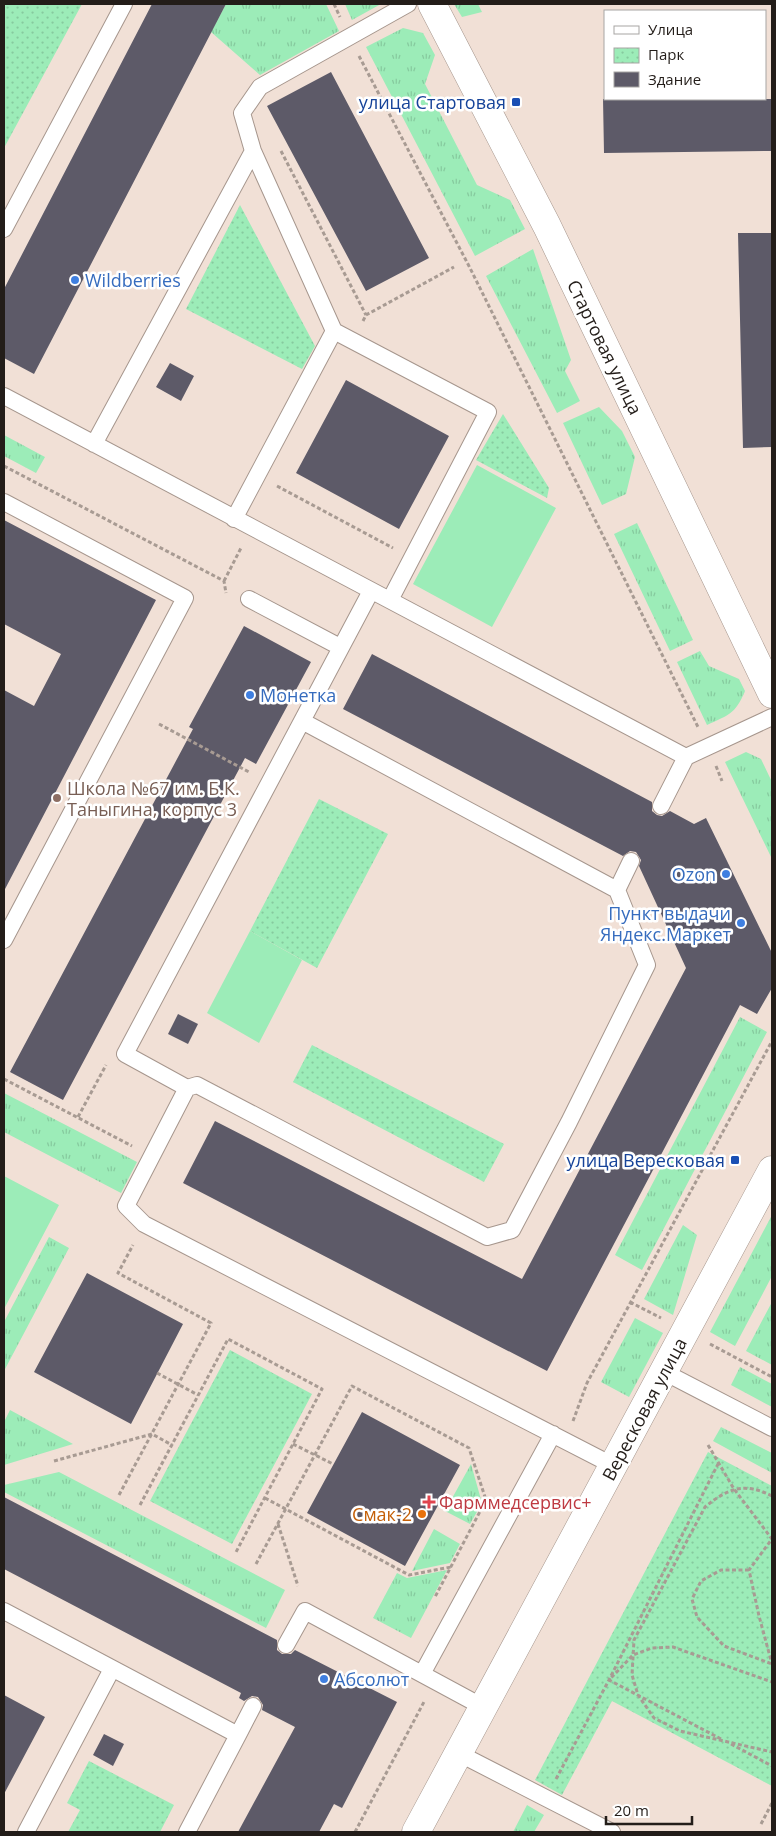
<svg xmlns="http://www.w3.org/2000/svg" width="776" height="1836" font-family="'Open Sans',sans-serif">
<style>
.grass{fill:url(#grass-tufts)}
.park{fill:url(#park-dots)}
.pitch{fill:#9cecb8}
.building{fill:#5d5a68}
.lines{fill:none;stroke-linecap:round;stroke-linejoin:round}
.lane-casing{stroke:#a6968d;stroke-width:18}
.street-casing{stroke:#a6968d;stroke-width:29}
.path{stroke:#a89b93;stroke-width:3;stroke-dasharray:4 2.5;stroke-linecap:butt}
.lane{stroke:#fff;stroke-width:16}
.street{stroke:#fff;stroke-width:28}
.transit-dot{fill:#1a4fb4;stroke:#fff;stroke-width:2}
.shop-dot{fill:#3f7fe0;stroke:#fff;stroke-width:2}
.education-dot{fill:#8d6e63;stroke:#fff;stroke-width:2}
.health-dot{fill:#e0444e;stroke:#fff;stroke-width:2}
.food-dot{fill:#e8710a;stroke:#fff;stroke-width:2}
.labels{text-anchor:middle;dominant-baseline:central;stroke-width:5;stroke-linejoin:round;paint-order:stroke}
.transit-label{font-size:18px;fill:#164399;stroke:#fff;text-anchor:end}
.shop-label{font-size:18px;fill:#366cbe;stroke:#fff;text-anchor:start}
.street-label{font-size:18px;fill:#231d19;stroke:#fff}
.education-label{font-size:18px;fill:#785e54;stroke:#fff;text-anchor:start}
.health-label{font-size:18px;fill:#be3a42;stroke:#fff;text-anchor:start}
.food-label{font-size:18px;fill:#c56008;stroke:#fff;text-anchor:end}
</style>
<defs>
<pattern id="grass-tufts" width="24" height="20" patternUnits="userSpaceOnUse" patternTransform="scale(1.25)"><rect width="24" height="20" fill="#9cecb8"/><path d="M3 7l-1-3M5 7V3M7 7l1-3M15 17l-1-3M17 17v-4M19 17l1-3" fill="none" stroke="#86ca9e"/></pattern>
<pattern id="park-dots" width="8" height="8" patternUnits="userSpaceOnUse" patternTransform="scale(1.25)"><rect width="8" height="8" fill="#9cecb8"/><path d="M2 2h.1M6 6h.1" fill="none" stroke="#86ca9e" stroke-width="1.8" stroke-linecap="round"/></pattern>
</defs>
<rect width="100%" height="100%" fill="#f1e0d6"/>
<!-- grass -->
<path class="grass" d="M 226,4 L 326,4 L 339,31 L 260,75 L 211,32 Z
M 345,4 L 381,4 L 352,20 Z
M 454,4 L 478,4 L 482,12 L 462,17 Z
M 403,28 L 423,33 L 435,55 L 425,84 L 477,185 L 510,200 L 525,229 L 475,256 L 366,47 Z
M 533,249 L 571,360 L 565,371 L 580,401 L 557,413 L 486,276 Z
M 599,407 L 622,431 L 635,457 L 626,494 L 602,505 L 563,423 Z
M 4,435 L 45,457 L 36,473 L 4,456 Z
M 637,523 L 693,640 L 670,651 L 614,534 Z
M 700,651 L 709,666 L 739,679 L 745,691 C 735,715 728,715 707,725 L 677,662 Z
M 746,752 L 761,759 L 772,782 L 772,859 L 725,762 Z
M 740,1017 L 767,1032 L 642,1270 L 615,1255 Z
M 4,1093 L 137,1162 L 121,1193 L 4,1132 Z
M 772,1215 L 772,1276 L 735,1346 L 710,1332 Z
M 683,1225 L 697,1235 L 673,1315 L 644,1299 Z
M 49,1237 L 69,1248 L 4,1371 L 4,1322 Z
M 772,1302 L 772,1365 L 746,1351 Z
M 635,1318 L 663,1333 L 629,1397 L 601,1382 Z
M 740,1367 L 772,1384 L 772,1407 L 731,1385 Z
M 10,1410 L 73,1444 L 4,1465 L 4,1422 Z
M 721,1427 L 772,1453 L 772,1473 L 713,1441 Z
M 471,1464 L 482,1503 L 470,1524 L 445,1511 Z
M 59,1472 L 285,1590 L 266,1628 L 4,1492 L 4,1485 Z
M 434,1529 L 460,1544 L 450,1563 L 412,1571 Z
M 447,1570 L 411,1638 L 373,1618 L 397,1573 L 407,1578 Z
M 527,1805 L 544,1815 L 534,1832 L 513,1832 Z"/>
<!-- park -->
<path class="park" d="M 6,4 L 82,4 L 4,148 L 4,8 Z
M 240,205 L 315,346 L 302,369 L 186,309 Z
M 503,414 L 549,488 L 547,498 L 476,460 Z
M 319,799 L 388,834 L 317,968 L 250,931 Z
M 312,1045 L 504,1144 L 484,1182 L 293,1082 Z
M 230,1350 L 312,1394 L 232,1544 L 150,1501 Z
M 708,1452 L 772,1486 L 772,1786 L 612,1701 L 562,1795 L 535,1780 Z
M 89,1761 L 174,1805 L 160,1832 L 68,1832 L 80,1810 L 67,1803 Z"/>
<!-- pitch -->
<path class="pitch" d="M 477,465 L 556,508 L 492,627 L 413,584 Z
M 250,931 L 302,960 L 259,1043 L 207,1013 Z
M 4,1176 L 59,1205 L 4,1309 Z"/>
<!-- building -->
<path class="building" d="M 152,4 L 226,4 L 34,374 L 4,358 L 4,289 Z
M 331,72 L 429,258 L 366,291 L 267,106 Z
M 603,99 L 772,99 L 772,151 L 604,153 Z
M 738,233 L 772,233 L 772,447 L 743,448 Z
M 170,363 L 194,376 L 181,401 L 156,387 Z
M 346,380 L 449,436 L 399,529 L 296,473 Z
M 4,520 L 156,600 L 4,891 L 4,690 L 34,706 L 61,654 L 4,624 Z
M 244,626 L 311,662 L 256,764 L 245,758 L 63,1100 L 10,1072 L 193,729 L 189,727 Z
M 372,654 L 652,802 L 652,811 L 657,815 L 662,816 L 670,811 L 694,824 L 706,818 L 772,953 L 772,988 L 757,1014 L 740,1005 L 547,1371 L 183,1183 L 215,1121 L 522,1279 L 686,968 L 639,866 L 641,860 L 636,852 L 630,851 L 623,856 L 343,709 Z
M 178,1014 L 198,1024 L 188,1044 L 168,1034 Z
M 87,1273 L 183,1324 L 131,1424 L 34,1372 Z
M 362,1412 L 460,1465 L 405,1566 L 307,1513 Z
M 4,1497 L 277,1640 L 277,1650 L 282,1654 L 291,1654 L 295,1650 L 397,1702 L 342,1808 L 334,1804 L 319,1832 L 238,1832 L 295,1727 L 262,1710 L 263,1705 L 258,1697 L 252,1696 L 244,1701 L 239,1698 L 241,1693 L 4,1569 Z
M 4,1695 L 45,1717 L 4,1794 Z
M 104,1734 L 124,1744 L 113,1766 L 93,1755 Z"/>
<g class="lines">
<!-- lane casing -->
<g class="lane-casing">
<path id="lane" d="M 253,151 L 334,331
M 4,229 L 124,4
M 4,396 L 686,757
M 94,444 L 253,151 L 242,113 L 260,87 L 408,4
M 4,502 L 185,598 L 4,940
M 234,519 L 334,331 L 488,412 L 390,600
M 249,599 L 340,647
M 302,721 L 371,591
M 661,806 L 686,757 L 772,717
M 617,890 L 631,861
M 187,1088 L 125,1054 L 302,721 L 617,890 L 647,965 L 569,1122 L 512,1230 L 487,1237 L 197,1085 L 187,1088 L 126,1206 L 144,1224 L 614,1466
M 664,1372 L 772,1428
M 4,1611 L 238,1735 L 187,1832
M 286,1645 L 305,1611 L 483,1707
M 422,1674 L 553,1434
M 238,1735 L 253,1706
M 458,1753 L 612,1832
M 26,1832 L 112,1669"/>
</g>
<!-- street casing -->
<g class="street-casing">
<path id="street" d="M 432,4 L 547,226 L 772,694
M 416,1832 L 772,1170"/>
</g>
<!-- path -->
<path class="path" d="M 334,4 L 340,17
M 359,56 L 470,268 L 698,727
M 281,151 L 366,315
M 363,321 L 366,315 L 454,267
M 4,466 L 224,581 L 226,593
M 277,486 L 393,548
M 224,581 L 241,548
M 159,724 L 249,772
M 716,766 L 722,781
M 4,1079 L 132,1146
M 78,1117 L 106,1065
M 630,1302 L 661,1318
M 710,1344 L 772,1377
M 157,1373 L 198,1395
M 573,1421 L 587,1383 L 772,1041
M 293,1444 L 333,1464
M 708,1445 L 734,1489 L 772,1539 L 749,1570 L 759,1616 L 772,1664
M 54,1461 L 152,1434 L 172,1445
M 119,1495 L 211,1323 L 118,1273 L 133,1245
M 772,1496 C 745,1482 728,1488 705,1507 L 634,1640 L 632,1675 L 638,1695 L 654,1718 L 680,1731 L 772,1752
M 265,1498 L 409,1575 L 451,1567
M 140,1505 L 228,1339 L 322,1389 L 235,1554
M 278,1524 L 298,1586
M 256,1564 L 352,1386 L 469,1448 L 486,1500 L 435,1597
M 749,1570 L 721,1570 L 701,1581 L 692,1599 L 697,1617 L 724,1646 L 772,1664
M 721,1739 L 609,1680 L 633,1655 L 652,1648 L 673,1647 L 772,1682
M 731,1744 L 772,1766
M 556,1779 L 609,1680 L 719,1462
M 761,1824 L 772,1803
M 355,1832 L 425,1700"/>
<!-- lane -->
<use href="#lane" class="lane"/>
<!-- street -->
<use href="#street" class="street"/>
</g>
<!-- markers -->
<g class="transit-dot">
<rect x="511" y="97" width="10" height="10" rx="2.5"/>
<rect x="730" y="1155" width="10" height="10" rx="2.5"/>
</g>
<g class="shop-dot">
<circle cx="75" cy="280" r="5"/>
<circle cx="250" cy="695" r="5"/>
<circle cx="726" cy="874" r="5"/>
<circle cx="741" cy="923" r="5"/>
<circle cx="324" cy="1679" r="5"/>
</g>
<circle class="education-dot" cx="57" cy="798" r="5"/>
<path class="health-dot" d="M426.5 1494.5h5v5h5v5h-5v5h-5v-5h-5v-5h5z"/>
<circle class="food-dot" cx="422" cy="1514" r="5"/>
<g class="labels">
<!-- transit labels -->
<g class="transit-label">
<text x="506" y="102">улица Стартовая</text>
<text x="725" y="1160">улица Вересковая</text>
</g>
<!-- shop labels -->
<g class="shop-label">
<text x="85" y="280">Wildberries</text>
<text x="260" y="695">Монетка</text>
<text x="716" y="874" text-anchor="end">Ozon</text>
<text x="731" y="913" text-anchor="end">Пункт выдачи<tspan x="731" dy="21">Яндекс.Маркет</tspan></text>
<text x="334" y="1679">Абсолют</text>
</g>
<!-- street labels -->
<g class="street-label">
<text transform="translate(605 347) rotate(64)">Стартовая улица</text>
<text transform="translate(644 1409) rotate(-62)">Вересковая улица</text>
</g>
<!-- education labels -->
<g class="education-label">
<text x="67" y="788">Школа №67 им. Б.К.<tspan x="67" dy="21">Таныгина, корпус 3</tspan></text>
</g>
<!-- health labels -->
<g class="health-label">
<text x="439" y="1502">Фарммедсервис+</text>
</g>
<!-- food labels -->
<g class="food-label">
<text x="412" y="1514">Смак-2</text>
</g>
</g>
<!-- border -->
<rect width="776" height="1836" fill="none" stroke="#231d19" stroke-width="10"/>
<!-- legend -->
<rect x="604" y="10" width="162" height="90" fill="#ffffff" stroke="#a7a5a3"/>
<rect x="614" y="26" width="25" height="8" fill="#ffffff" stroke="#a7a5a3"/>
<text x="648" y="35" font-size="15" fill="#231d19">Улица</text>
<rect x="614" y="48" width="25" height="15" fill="url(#park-dots)" stroke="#a7a5a3"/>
<text x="648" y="60" font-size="15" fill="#231d19">Парк</text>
<rect x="614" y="72" width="25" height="15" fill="#5d5a68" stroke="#a7a5a3"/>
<text x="648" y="85" font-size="15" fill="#231d19">Здание</text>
<!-- scale -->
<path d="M606 1816v8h86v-8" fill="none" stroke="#231d19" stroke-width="2.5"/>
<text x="614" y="1816" font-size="15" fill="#231d19" stroke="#ffffff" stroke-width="4" paint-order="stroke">20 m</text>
</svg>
